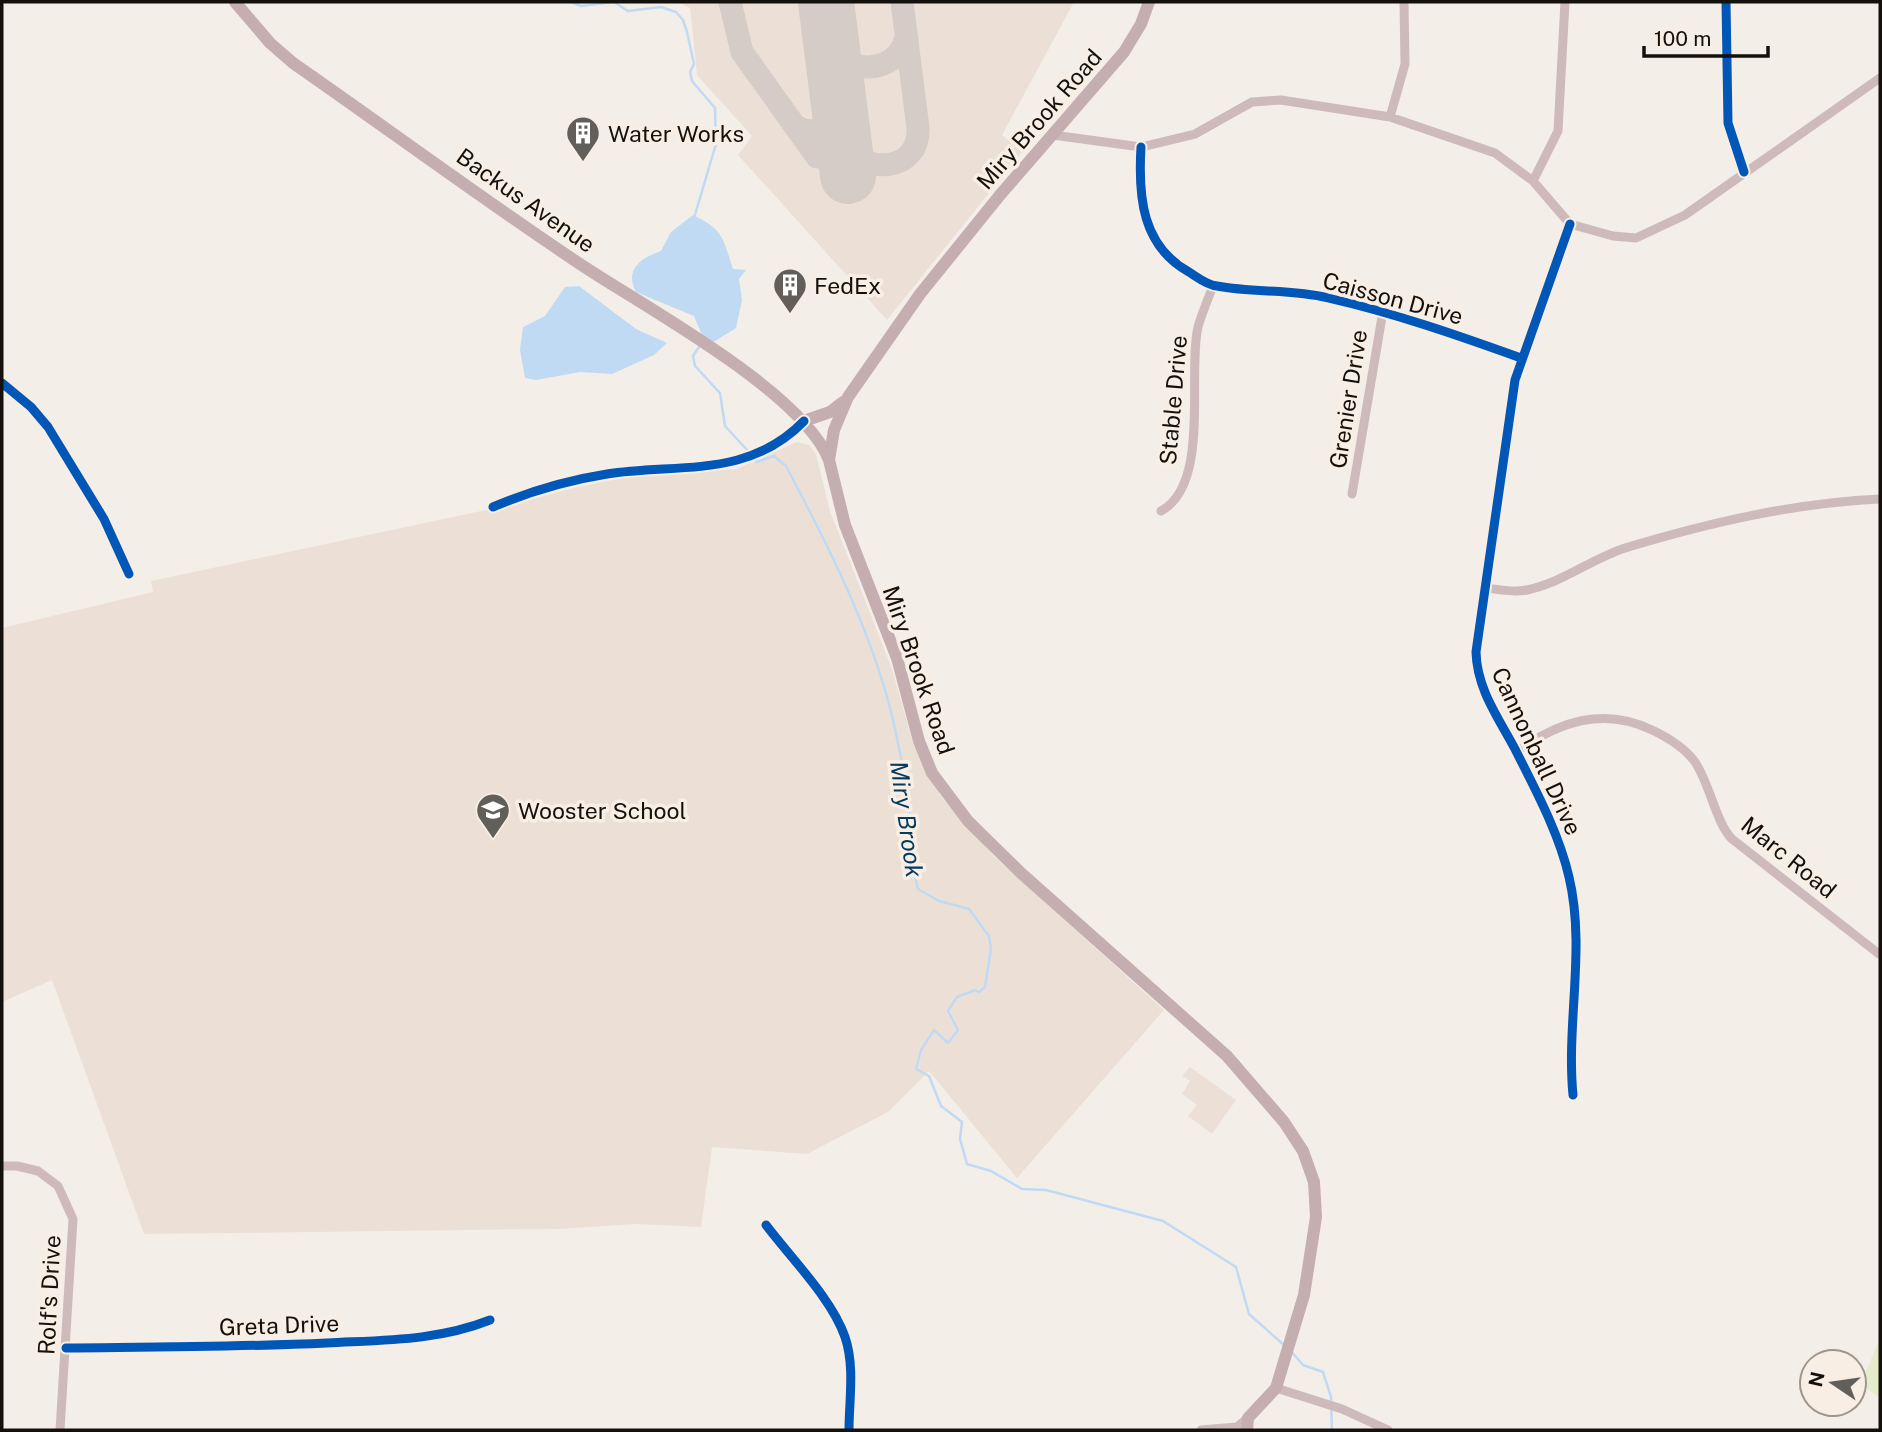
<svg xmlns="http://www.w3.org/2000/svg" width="1882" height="1432" font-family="'Public Sans',sans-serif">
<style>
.built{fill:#ece0d6}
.green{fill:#e4ecca}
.water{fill:#c0daf3}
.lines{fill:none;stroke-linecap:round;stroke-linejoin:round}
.stream{stroke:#c0daf3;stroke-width:2.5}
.taxiway{stroke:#d5ccc8;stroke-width:23}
.runway{stroke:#d5ccc8;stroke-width:56}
.street{stroke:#cebabb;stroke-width:9}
.secondary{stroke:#c5aeb0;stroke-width:12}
.cycleway-casing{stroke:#f9eee4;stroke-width:13}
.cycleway{stroke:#0057b8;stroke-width:9}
.labels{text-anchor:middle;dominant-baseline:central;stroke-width:7;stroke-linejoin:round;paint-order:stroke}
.street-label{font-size:23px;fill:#14110d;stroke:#f9eee4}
.poi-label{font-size:23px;fill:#14110d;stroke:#f9eee4;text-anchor:start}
.water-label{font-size:24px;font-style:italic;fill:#033a60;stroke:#f9eee4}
</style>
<rect width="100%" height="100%" fill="#f4eee9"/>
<!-- built -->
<path class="built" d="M 678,2 L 1074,2 L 1002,135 L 1022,152 L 887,320 L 738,155 L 752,136 L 697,75 L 690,8 Z
M 797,442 L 809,445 L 816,454 L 830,511 L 892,669 L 913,743 L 941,797 L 995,857 L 1164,1010 L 1017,1178 L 929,1071 L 888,1112 L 807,1154 L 712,1147 L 701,1227 L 636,1224 L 559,1229 L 144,1234 L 52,980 L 2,1002 L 2,628 L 153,592 L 151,581 L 514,504 L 577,487 L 622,478 L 736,469 Z
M 1190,1067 L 1236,1100 L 1212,1134 L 1188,1116 L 1197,1105 L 1182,1094 L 1190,1081 L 1182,1076 Z"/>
<!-- green -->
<path class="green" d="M 1880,1338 L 1880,1398 L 1861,1384 Z"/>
<!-- water -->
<path class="water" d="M 693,215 C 723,229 723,238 733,269 L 746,270 L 739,279 L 742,300 L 736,328 L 712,343 L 702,335 L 694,316 L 636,292 C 624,269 641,258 661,251 L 671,232 Z
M 579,286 L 636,329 L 667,343 L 654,355 L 612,374 L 580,372 L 536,380 L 525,378 L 520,350 L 523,327 L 545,316 L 565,287 Z"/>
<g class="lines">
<!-- stream -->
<path class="stream" d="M 571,2 L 581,6 L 613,2
M 614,2 L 628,11 L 661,7 L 676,12 L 683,20 L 687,32 L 694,64 L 690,72 L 692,81 L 715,108 L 716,144 L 694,218
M 701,344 L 693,356 L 695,366 L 720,393 L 725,426 L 749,452
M 753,457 L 757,462 L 774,456 L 786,466 C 824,538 862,612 885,690 C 899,736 906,788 913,836 C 915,855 912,871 918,889 L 939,901 L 969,909 L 989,936 L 991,949 L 985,987 L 979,992 L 975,990 L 957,997 L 948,1011 L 958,1030 L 948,1043 L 934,1030 L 921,1050 L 916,1069 L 929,1076 L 941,1106 L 962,1122 L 960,1139 L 967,1164 L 991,1171 L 1022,1189 L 1046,1190 L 1163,1221 L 1236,1267 L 1249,1314 L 1285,1346
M 1290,1350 L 1303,1365 L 1323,1372 L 1331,1397 L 1332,1430"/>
<!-- taxiway -->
<path class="taxiway" d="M 730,2 L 742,52 L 817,157
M 831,42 L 846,62 C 871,73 900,65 906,37
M 794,125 C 818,142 835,119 838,96
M 844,143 C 864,176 920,172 918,128 L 902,2"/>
<!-- runway -->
<path class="runway" d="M 826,2 L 848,176"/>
<!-- street -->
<path class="street" d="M 1726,2 L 1728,123 L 1744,172
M 1390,117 L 1495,153 L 1533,181 L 1570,224 L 1613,236 L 1636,238 L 1685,215 L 1880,78
M 1053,135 L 1141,147 L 1195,134 L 1252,102 L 1281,100 L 1390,117 L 1405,64 L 1404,2
M 1141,147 C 1138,197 1142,246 1189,272 C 1197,277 1207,285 1217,286 C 1254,293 1292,289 1328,298 C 1394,313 1457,335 1521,358
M 1533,181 L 1558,131 L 1565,2
M 1570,224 L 1515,380 L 1476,652 C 1477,689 1498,717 1515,749 C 1535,789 1559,833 1569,877 C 1586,948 1566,1023 1573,1095
M 2,383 L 31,407 L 48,427 L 104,519 L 129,574
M 1352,494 L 1383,311
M 493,507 C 528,492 569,480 607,474 C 678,463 748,479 804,421
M 1161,511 C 1211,484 1187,374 1198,327 C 1202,313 1208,299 1213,286
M 1485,588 C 1498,589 1514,593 1527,590 C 1562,583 1591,559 1625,548 C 1708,523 1793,503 1880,499
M 1516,752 C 1558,722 1603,706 1652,730 C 1669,738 1684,747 1695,762 C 1710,784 1716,823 1732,839 L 1879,954
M 2,1166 L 17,1166 L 38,1171 L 58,1186 L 73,1219 L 60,1430
M 766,1225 C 791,1258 832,1299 845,1337 C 855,1366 849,1401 849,1430
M 66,1348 C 153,1347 240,1347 327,1343 C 383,1340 437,1341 490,1320
M 1276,1388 L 1342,1409 L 1388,1430
M 1201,1430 L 1237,1427 L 1248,1418"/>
<!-- secondary -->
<path class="secondary" d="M 235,2 L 270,43 L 293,63 C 388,129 481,198 577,262 C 642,306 801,390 829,460
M 1149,2 L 1141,24 L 1124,52 L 1000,195 L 920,294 L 848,397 L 834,430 L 829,460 L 845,525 L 897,658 L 919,741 L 932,773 L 968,821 L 1021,873 L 1227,1056 L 1284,1122 L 1303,1151 L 1314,1182 L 1316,1217 L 1304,1295 L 1276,1388 L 1248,1418 L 1247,1430
M 804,421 L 830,412 L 843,402"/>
<!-- cycleway casing -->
<g class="cycleway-casing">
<path id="cycleway" d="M 1726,2 L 1728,123 L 1744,172
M 1141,147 C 1138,197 1142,246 1189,272 C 1197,277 1207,285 1217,286 C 1254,293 1292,289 1328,298 C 1394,313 1457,335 1521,358
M 1570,224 L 1515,380 L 1476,652 C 1477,689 1498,717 1515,749 C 1535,789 1559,833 1569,877 C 1586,948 1566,1023 1573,1095
M 2,383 L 31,407 L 48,427 L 104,519 L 129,574
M 493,507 C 528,492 569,480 607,474 C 678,463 748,479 804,421
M 766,1225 C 791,1258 832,1299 845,1337 C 855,1366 849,1401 849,1430
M 66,1348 C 153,1347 240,1347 327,1343 C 383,1340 437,1341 490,1320"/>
</g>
<!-- cycleway -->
<use href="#cycleway" class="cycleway"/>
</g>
<!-- icons -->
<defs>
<g id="building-pin" transform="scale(1.75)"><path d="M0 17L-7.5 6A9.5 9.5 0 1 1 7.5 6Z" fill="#625e5a" stroke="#f9eee4"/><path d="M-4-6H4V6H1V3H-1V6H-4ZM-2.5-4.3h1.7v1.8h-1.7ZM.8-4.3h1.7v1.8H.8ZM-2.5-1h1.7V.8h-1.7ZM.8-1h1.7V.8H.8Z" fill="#fff"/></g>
<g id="school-pin" transform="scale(1.75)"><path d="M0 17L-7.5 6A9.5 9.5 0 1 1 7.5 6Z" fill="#625e5a" stroke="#f9eee4"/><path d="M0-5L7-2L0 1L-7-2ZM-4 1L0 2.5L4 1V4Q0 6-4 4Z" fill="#fff"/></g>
</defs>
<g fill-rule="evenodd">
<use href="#building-pin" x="583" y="133"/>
<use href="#building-pin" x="790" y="285"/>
<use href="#school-pin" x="493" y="810"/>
</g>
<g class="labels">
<!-- street labels -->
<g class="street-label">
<text transform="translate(1039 119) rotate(-49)">Miry Brook Road</text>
<text transform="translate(526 200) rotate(35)">Backus Avenue</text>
<text transform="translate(1393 298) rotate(15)">Caisson Drive</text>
<text transform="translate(1348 399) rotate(-81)">Grenier Drive</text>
<text transform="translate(1173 400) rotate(-85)">Stable Drive</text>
<text transform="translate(919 670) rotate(71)">Miry Brook Road</text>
<text transform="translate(1537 751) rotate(65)">Cannonball Drive</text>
<text transform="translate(1789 857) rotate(39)">Marc Road</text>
<text transform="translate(49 1295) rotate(-87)">Rolf's Drive</text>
<text transform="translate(279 1325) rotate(-2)">Greta Drive</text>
</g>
<!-- poi labels -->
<g class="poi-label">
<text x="608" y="133">Water Works</text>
<text x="814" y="285">FedEx</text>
<text x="518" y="810">Wooster School</text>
</g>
<!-- water labels -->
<g class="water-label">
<text transform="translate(907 819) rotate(82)">Miry Brook</text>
</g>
</g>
<!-- border -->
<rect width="1882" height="1432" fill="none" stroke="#14110d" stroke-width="7"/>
<!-- north arrow -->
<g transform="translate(1833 1383) rotate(283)"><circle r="33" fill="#f9eee4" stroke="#9d968e" stroke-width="2"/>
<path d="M0-5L12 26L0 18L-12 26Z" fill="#625e5a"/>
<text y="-10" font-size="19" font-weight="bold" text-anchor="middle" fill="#14110d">N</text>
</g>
<!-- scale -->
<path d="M1644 46v10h124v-10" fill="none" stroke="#14110d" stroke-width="3.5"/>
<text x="1654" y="46" font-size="21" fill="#14110d" stroke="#f9eee4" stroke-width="5" paint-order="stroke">100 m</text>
</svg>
